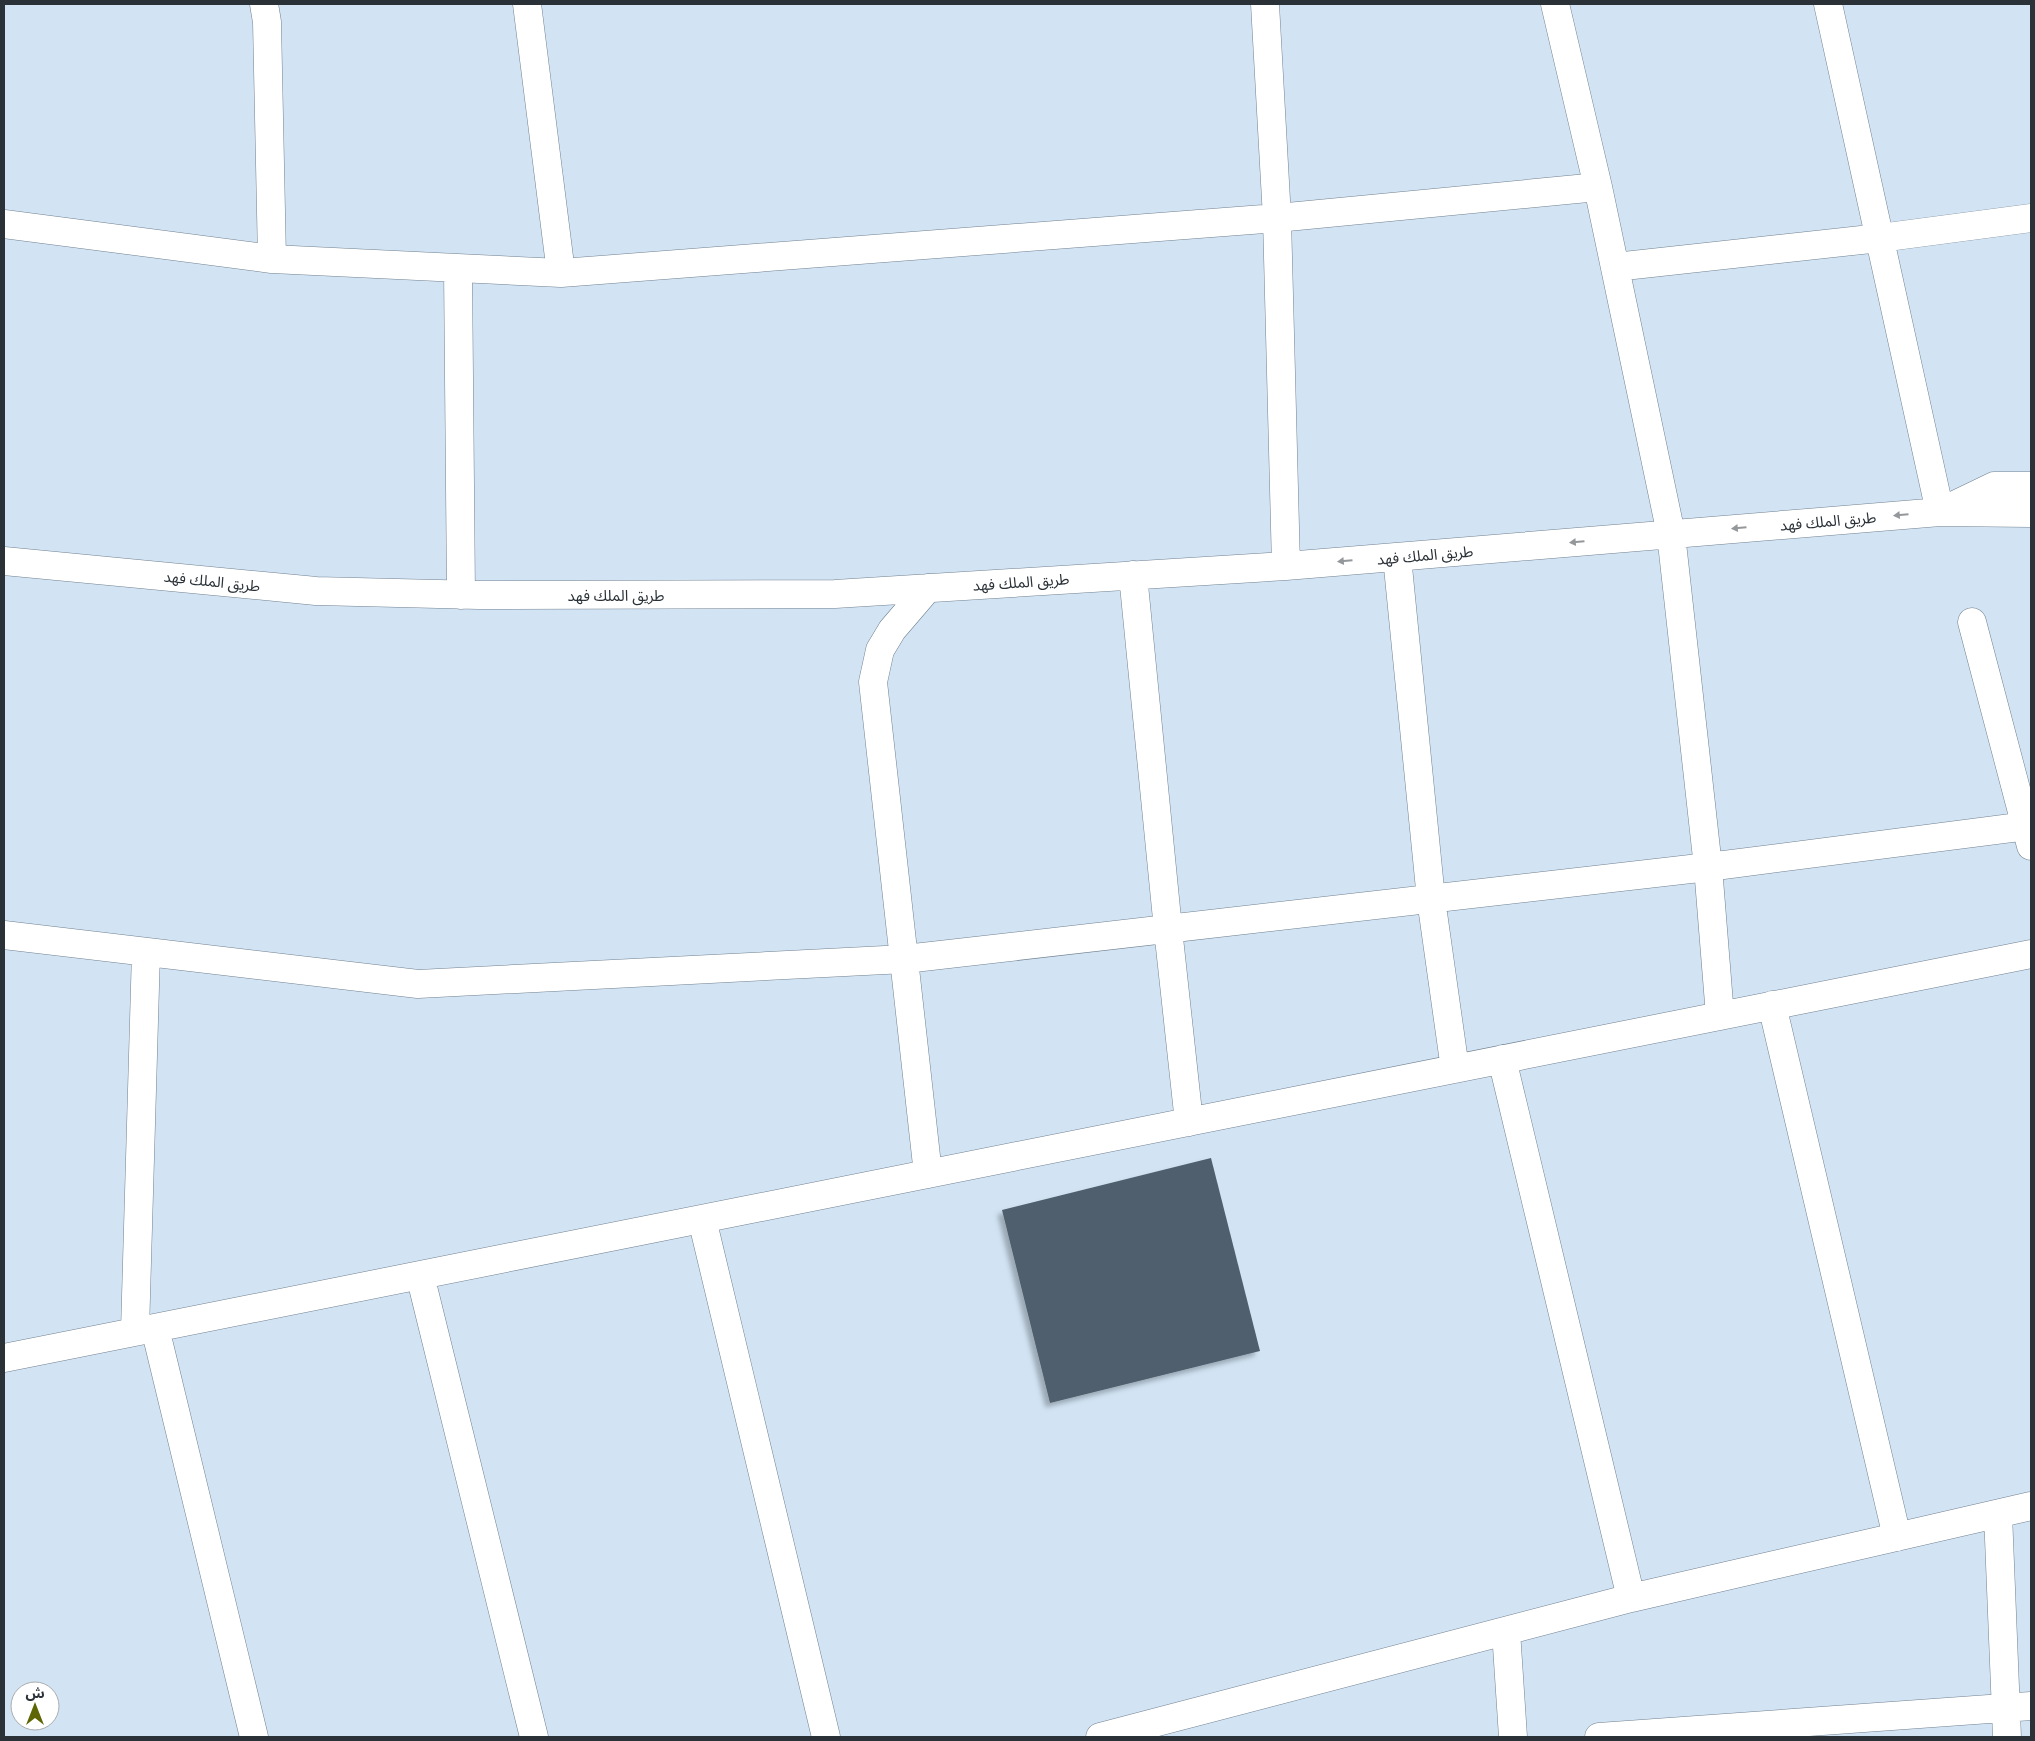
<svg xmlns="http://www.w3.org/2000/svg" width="2035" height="1741" font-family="Montserrat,'Noto Sans Arabic',sans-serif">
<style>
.building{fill:#4f5f6d;filter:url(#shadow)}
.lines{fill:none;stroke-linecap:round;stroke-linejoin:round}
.minor-casing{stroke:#718190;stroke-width:29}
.minor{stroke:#fff;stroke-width:28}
.oneway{fill:#94989b}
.labels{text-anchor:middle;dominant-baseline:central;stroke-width:5;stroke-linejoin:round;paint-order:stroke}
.street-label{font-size:15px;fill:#2a3137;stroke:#fff}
</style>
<defs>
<filter id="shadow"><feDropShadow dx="-4.5" dy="4.5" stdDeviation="2.5" flood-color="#0004"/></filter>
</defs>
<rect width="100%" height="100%" fill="#d2e4f4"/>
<!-- building -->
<path class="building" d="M 1211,1158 L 1260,1351 L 1050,1403 L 1002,1210 Z"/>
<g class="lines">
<!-- minor casing -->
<g class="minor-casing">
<path id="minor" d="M 264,4 L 267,22 L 272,259
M 527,4 L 561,273
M 1265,4 L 1277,218 L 1286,566
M 1828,4 L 1940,512 L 2031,513
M 1598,187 L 1671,534 L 1708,867 L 1720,1016
M 4,224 L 272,259 L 561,273 L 1277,218 L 1598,187 L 1555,4
M 1615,267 L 1880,238 L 2031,218
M 458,269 L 461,595
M 1397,557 L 1431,899 L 1455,1069
M 4,561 L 316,591 L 479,595 L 835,594 L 1286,566 L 1940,512 L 1994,486 L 2031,486
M 1133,575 L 1168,929 L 1189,1122
M 928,588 L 892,630 L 880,650 L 873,682 L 928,1174
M 1972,622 L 2031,846
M 4,935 L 418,984 L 905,959 L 1708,867 L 2027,826
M 1772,1005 L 1897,1537
M 1502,1059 L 1631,1598
M 702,1219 L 826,1737
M 420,1275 L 534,1737
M 155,1328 L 254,1737
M 135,1331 L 146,952
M 4,1358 L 2031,954
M 1998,1514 L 2007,1737
M 1506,1631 L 1513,1737
M 1100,1737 L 1631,1598 L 2031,1506
M 1599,1737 L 2031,1706"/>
</g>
<!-- minor -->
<use href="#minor" class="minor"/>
</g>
<!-- one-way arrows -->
<defs><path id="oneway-solid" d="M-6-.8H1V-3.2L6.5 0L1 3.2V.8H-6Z" transform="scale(1.25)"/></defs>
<g class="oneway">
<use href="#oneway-solid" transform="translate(1901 515) rotate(175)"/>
<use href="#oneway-solid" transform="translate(1739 528) rotate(175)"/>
<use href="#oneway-solid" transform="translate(1577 542) rotate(175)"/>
<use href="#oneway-solid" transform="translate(1345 561) rotate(175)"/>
</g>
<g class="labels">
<!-- street labels -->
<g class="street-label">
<text transform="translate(1828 521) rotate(-5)">طريق الملك فهد</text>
<text transform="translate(1425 555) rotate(-5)">طريق الملك فهد</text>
<text transform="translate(212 581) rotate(6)">طريق الملك فهد</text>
<text transform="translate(1021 582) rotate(-4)">طريق الملك فهد</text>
<text x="616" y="595">طريق الملك فهد</text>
</g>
</g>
<!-- border -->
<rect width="2035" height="1741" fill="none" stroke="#2a3137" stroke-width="10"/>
<!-- north arrow -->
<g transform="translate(35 1706)"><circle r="24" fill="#ffffff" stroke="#aaadaf"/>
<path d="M0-4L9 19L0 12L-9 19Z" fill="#5d6504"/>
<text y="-8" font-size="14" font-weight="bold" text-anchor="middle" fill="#2a3137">ش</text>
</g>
</svg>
